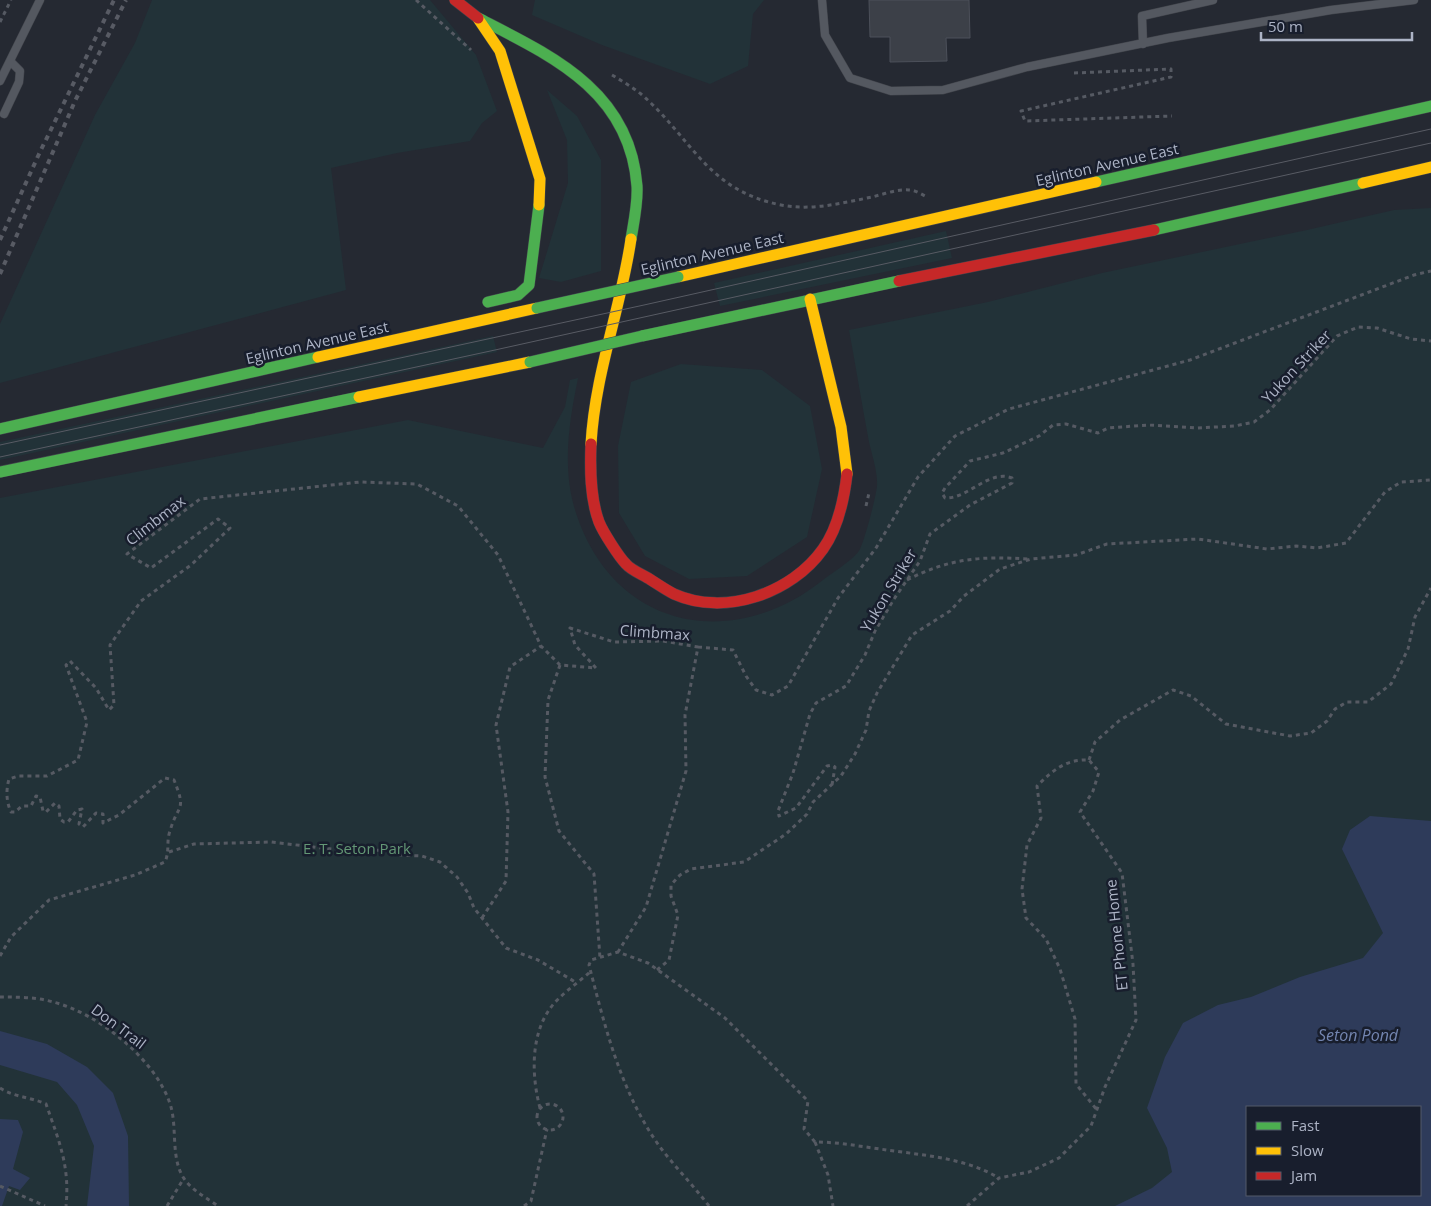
<svg xmlns="http://www.w3.org/2000/svg" width="1431" height="1206" font-family="'Open Sans',sans-serif">
<style>
.green{fill:#223238;fill-rule:evenodd}
.water{fill:#2e3b5a;fill-rule:evenodd}
.building{fill:#3c4048;stroke:#4c505a}
.lines{fill:none;stroke-linecap:round;stroke-linejoin:round}
.lane-casing{stroke:#41444b;stroke-width:9}
.fast-casing{stroke:#41444b;stroke-width:12}
.slow-casing{stroke:#41444b;stroke-width:12}
.jam-casing{stroke:#41444b;stroke-width:12}
.path{stroke:#565a63;stroke-width:3;stroke-dasharray:4 4;stroke-linecap:butt}
.lane{stroke:#545860;stroke-width:8}
.fast{stroke:#4caf50;stroke-width:11}
.slow{stroke:#ffc107;stroke-width:11}
.jam{stroke:#c62828;stroke-width:11}
.tram{stroke:#585b64;stroke-width:1}
.rail{stroke:#585b64;stroke-width:4;stroke-dasharray:5 5;stroke-linecap:butt}
.fast-bridge-casing{stroke:#42464f;stroke-width:12;stroke-linecap:butt}
.fast-bridge{stroke:#4caf50;stroke-width:11}
.labels{text-anchor:middle;dominant-baseline:central;stroke-width:5;stroke-linejoin:round;paint-order:stroke}
.street-label{font-size:15px;fill:#acb3c5;stroke:#181e2d}
.park-label{font-size:15px;fill:#639775;stroke:#181e2d}
.water-label{font-size:16px;font-style:italic;fill:#7385b0;stroke:#181e2d}
</style>
<rect width="100%" height="100%" fill="#252932"/>
<!-- green -->
<path class="green" d="M 152,0 L 430,0 L 476,55 L 497,111 L 482,123 L 470,141 L 397,153 L 331,168 L 346,290 L 0,383 L 0,324 L 95,115 L 135,43 Z
M 535,0 L 764,0 L 753,14 L 748,66 L 710,84 L 602,45 L 532,15 Z
M 547,90 L 577,116 L 601,160 L 601,271 L 561,282 L 539,278 L 568,183 L 567,140 Z
M 1431,208 L 1431,1206 L 0,1206 L 0,498 L 408,420 L 543,448 L 565,407 L 570,380 L 578,378 C 569,423 561,470 577,516 C 616,630 733,652 823,580 C 832,573 856,558 860,549 C 865,539 876,497 877,486 C 878,473 872,455 869,442 C 862,405 856,368 849,330 L 988,302 L 1102,273 L 1307,230 L 1394,210 ZM 1247,1107 L 1420,1107 L 1420,1195 L 1247,1195 Z
M 946,231 L 952,258 L 720,306 L 714,283 Z
M 493,336 L 497,352 L 0,460 L 0,442 Z
M 681,364 L 762,370 L 810,406 L 822,469 L 807,537 L 747,576 L 689,579 L 645,556 L 619,513 L 618,446 L 631,382 Z"/>
<!-- water -->
<path class="water" d="M 1370,816 L 1431,821 L 1431,1206 L 1115,1206 L 1152,1188 L 1172,1172 L 1167,1148 L 1147,1108 L 1165,1057 L 1183,1023 L 1218,1005 L 1251,997 L 1300,977 L 1363,958 L 1383,933 L 1342,849 L 1350,830 ZM 1420,1107 L 1420,1195 L 1247,1195 L 1247,1107 Z
M 0,1031 L 47,1044 L 87,1067 L 113,1093 L 128,1136 L 129,1206 L 87,1206 L 94,1146 L 77,1105 L 57,1082 L 0,1065 Z
M 0,1119 L 18,1120 L 23,1132 L 13,1169 L 30,1178 L 20,1190 L 9,1186 L 2,1206 L 0,1206 Z"/>
<!-- building -->
<path class="building" d="M 869,0 L 969,0 L 970,38 L 946,38 L 947,61 L 890,62 L 890,37 L 870,37 Z"/>
<g class="lines">
<!-- lane casing -->
<g class="lane-casing">
<path id="lane" d="M 822,0 L 825,35 L 850,78 L 891,91 L 943,90 L 1027,67 L 1168,38 L 1331,10 L 1414,0
M 1143,44 L 1142,16 L 1213,0
M 0,81 L 40,0
M 4,114 L 19,82 L 20,71 L 10,61"/>
</g>
<!-- fast casing -->
<g class="fast-casing">
<path id="fast" d="M 478,18 C 552,56 630,91 637,186 C 638,203 634,221 631,239
M 1096,182 L 1431,106
M 1154,230 L 1363,183
M 488,302 L 518,295 L 529,285 L 539,205
M 642,336 L 899,281
M 0,429 L 318,357
M 0,472 L 359,397"/>
</g>
<!-- slow casing -->
<g class="slow-casing">
<path id="slow" d="M 479,20 L 500,51 L 540,179 L 539,205
M 1363,183 L 1431,167
M 678,277 L 1096,182
M 810,299 L 841,427 L 847,474
M 318,357 L 537,308
M 359,397 L 530,362
M 591,444 C 595,373 621,308 631,239"/>
</g>
<!-- jam casing -->
<g class="jam-casing">
<path id="jam" d="M 455,0 L 478,18
M 899,281 L 1154,230
M 591,444 C 590,469 590,498 599,522 C 603,532 619,557 626,564 C 632,571 644,575 651,580 C 659,585 666,590 674,594 C 725,617 792,593 823,549 C 838,528 844,500 847,474"/>
</g>
<!-- path -->
<path class="path" d="M 416,0 L 471,50
M 0,22 L 11,0
M 1074,73 L 1171,69 L 1171,77 L 1021,111 L 1025,121 L 1172,116
M 612,75 C 622,81 632,87 641,94 C 692,138 706,190 781,205 C 812,211 842,203 872,197 C 884,194 897,189 909,190 C 915,190 921,194 927,197
M 866,506 L 869,493
M 907,580 C 950,558 981,556 1029,559
M 698,647 L 733,650 L 746,676 L 756,690 L 772,695 L 788,686 L 838,598 L 876,548 L 918,477 L 955,436 L 1009,409 L 1190,360 L 1414,275 L 1431,271
M 560,665 L 548,700 L 545,777 L 559,831 L 594,874 L 600,958
M 1089,760 L 1095,742 L 1120,720 L 1173,690 L 1191,696 L 1226,724 L 1290,736 L 1311,733 L 1327,721 L 1335,709 L 1347,702 L 1368,702 L 1391,684 L 1408,649 L 1415,617 L 1431,588
M 832,785 L 835,767 L 832,765 L 827,766 L 796,808 L 779,816 L 778,811 L 793,773 L 810,714 L 816,703 L 846,686 L 865,655 L 875,631 L 894,599 L 920,561 L 930,534 L 970,505 L 1012,483 L 1012,478 C 989,469 968,499 945,498 L 942,493 L 945,488 L 970,461 L 1003,453 L 1039,436 L 1053,425 L 1066,424 L 1098,433 L 1108,428 L 1148,425 L 1197,428 L 1235,426 L 1254,422 L 1270,410 L 1337,336 L 1358,327 L 1377,328 L 1411,339 L 1431,341
M 169,852 L 194,844 L 271,842 L 348,851 L 386,850 L 400,855 L 422,856 L 440,862 L 457,877 L 468,893 L 474,908 L 506,948 L 538,960 L 577,983
M 482,918 L 506,881 L 508,812 L 496,725 L 510,667 L 541,646
M 0,956 L 11,937 L 49,900 L 135,875 L 165,862 C 170,850 166,842 170,831 C 178,803 187,812 174,780 L 165,778 L 119,815 L 103,823 L 103,814 L 96,813 L 83,827 L 79,824 L 82,809 L 77,810 L 68,822 L 64,822 L 60,819 L 59,806 L 55,803 L 46,812 L 43,811 L 40,797 L 36,796 L 31,806 L 22,806 L 15,812 L 11,812 C 6,801 6,790 9,779 L 18,776 L 47,776 L 78,760 L 87,722 L 66,665 L 70,661 L 96,688 L 109,710 L 114,705 L 110,645 L 141,601 L 191,565 L 230,528 L 218,519 L 151,568 L 127,554 L 200,499 L 360,482 L 417,484 L 458,506 L 498,555 L 541,646 L 560,665 L 596,668 L 575,645 L 570,628 L 614,642 L 663,641 L 698,647 L 685,715 L 686,771 L 646,907 L 618,952
M 657,970 L 669,960 L 678,915 L 671,896 L 671,885 L 680,875 L 691,869 L 744,862 L 786,834 L 807,814 L 813,802 L 841,776 L 855,754 L 866,730 L 869,711 L 877,693 L 912,635 L 950,611 L 964,596 L 1000,569 L 1031,559 L 1076,555 L 1107,544 L 1198,539 L 1267,549 L 1296,546 L 1317,548 L 1346,543 L 1385,492 L 1401,482 L 1431,480
M 0,997 C 17,997 36,997 53,1002 C 98,1013 158,1061 171,1107 C 177,1129 171,1157 183,1177 C 191,1190 207,1198 218,1206
M 0,1088 C 14,1097 30,1097 46,1104 C 59,1141 70,1166 66,1206
M537 1117a13 13 0 1 1 26 0a13 13 0 1 1-26 0Z
M 540,1108 C 532,1078 530,1038 549,1010 C 558,996 578,983 591,971
M 815,1142 L 828,1175 L 833,1206
M 0,1186 L 45,1206
M 167,1206 L 184,1178
M 524,1206 L 531,1201 L 547,1129
M 709,1206 C 693,1185 675,1167 660,1147 C 621,1093 605,1027 589,965 L 591,960 L 618,952 L 648,963 L 725,1018 L 808,1101 L 804,1129 L 815,1142 C 837,1142 858,1146 880,1149 C 919,1155 964,1157 999,1178
M 967,1206 L 999,1178 L 1029,1172 L 1059,1158 L 1091,1126 L 1105,1087 L 1136,1020 L 1133,964 L 1122,873 L 1080,812 L 1093,791 L 1099,772 L 1089,760 C 1066,759 1053,770 1037,786 L 1041,818 L 1027,845 L 1022,889 L 1026,918 L 1046,939 L 1060,969 L 1075,1019 L 1076,1084 L 1097,1110"/>
<!-- lane -->
<use href="#lane" class="lane"/>
<!-- fast -->
<use href="#fast" class="fast"/>
<!-- slow -->
<use href="#slow" class="slow"/>
<!-- jam -->
<use href="#jam" class="jam"/>
<!-- tram -->
<path class="tram" d="M 0,445 L 644,305 L 1431,129
M 0,457 L 495,350 L 1431,143"/>
<!-- rail -->
<path class="rail" d="M 0,240 L 39,154 L 114,0
M 0,274 L 75,101 L 126,0"/>
<!-- fast-bridge casing -->
<g class="fast-bridge-casing">
<path id="fast-bridge" d="M 537,308 L 678,277
M 530,362 L 642,336"/>
</g>
<!-- fast-bridge -->
<use href="#fast-bridge" class="fast-bridge"/>
</g>
<g class="labels">
<!-- street labels -->
<g class="street-label">
<text transform="translate(1107 164) rotate(-13)">Eglinton Avenue East</text>
<text transform="translate(712 253) rotate(-13)">Eglinton Avenue East</text>
<text transform="translate(317 342) rotate(-13)">Eglinton Avenue East</text>
<text transform="translate(1296 366) rotate(-47)">Yukon Striker</text>
<text transform="translate(155 520) rotate(-38)">Climbmax</text>
<text transform="translate(888 590) rotate(-59)">Yukon Striker</text>
<text transform="translate(655 632) rotate(4)">Climbmax</text>
<text transform="translate(1116 935) rotate(-96)">ET Phone Home</text>
<text transform="translate(119 1026) rotate(37)">Don Trail</text>
</g>
<!-- park labels -->
<g class="park-label">
<text x="357" y="848">E. T. Seton Park</text>
</g>
<!-- water labels -->
<g class="water-label">
<text x="1358" y="1035">Seton Pond</text>
</g>
</g>
<!-- legend -->
<rect x="1246" y="1106" width="175" height="90" fill="#181e2d" stroke="#535a6a"/>
<rect x="1256" y="1122" width="25" height="8" fill="#4caf50" stroke="#535a6a"/>
<text x="1291" y="1131" font-size="15" fill="#acb3c5">Fast</text>
<rect x="1256" y="1147" width="25" height="8" fill="#ffc107" stroke="#535a6a"/>
<text x="1291" y="1156" font-size="15" fill="#acb3c5">Slow</text>
<rect x="1256" y="1172" width="25" height="8" fill="#c62828" stroke="#535a6a"/>
<text x="1291" y="1181" font-size="15" fill="#acb3c5">Jam</text>
<!-- scale -->
<path d="M1261 32v8h151v-8" fill="none" stroke="#acb3c5" stroke-width="2.5"/>
<text x="1268" y="32" font-size="15" fill="#acb3c5" stroke="#181e2d" stroke-width="4" paint-order="stroke">50 m</text>
</svg>
